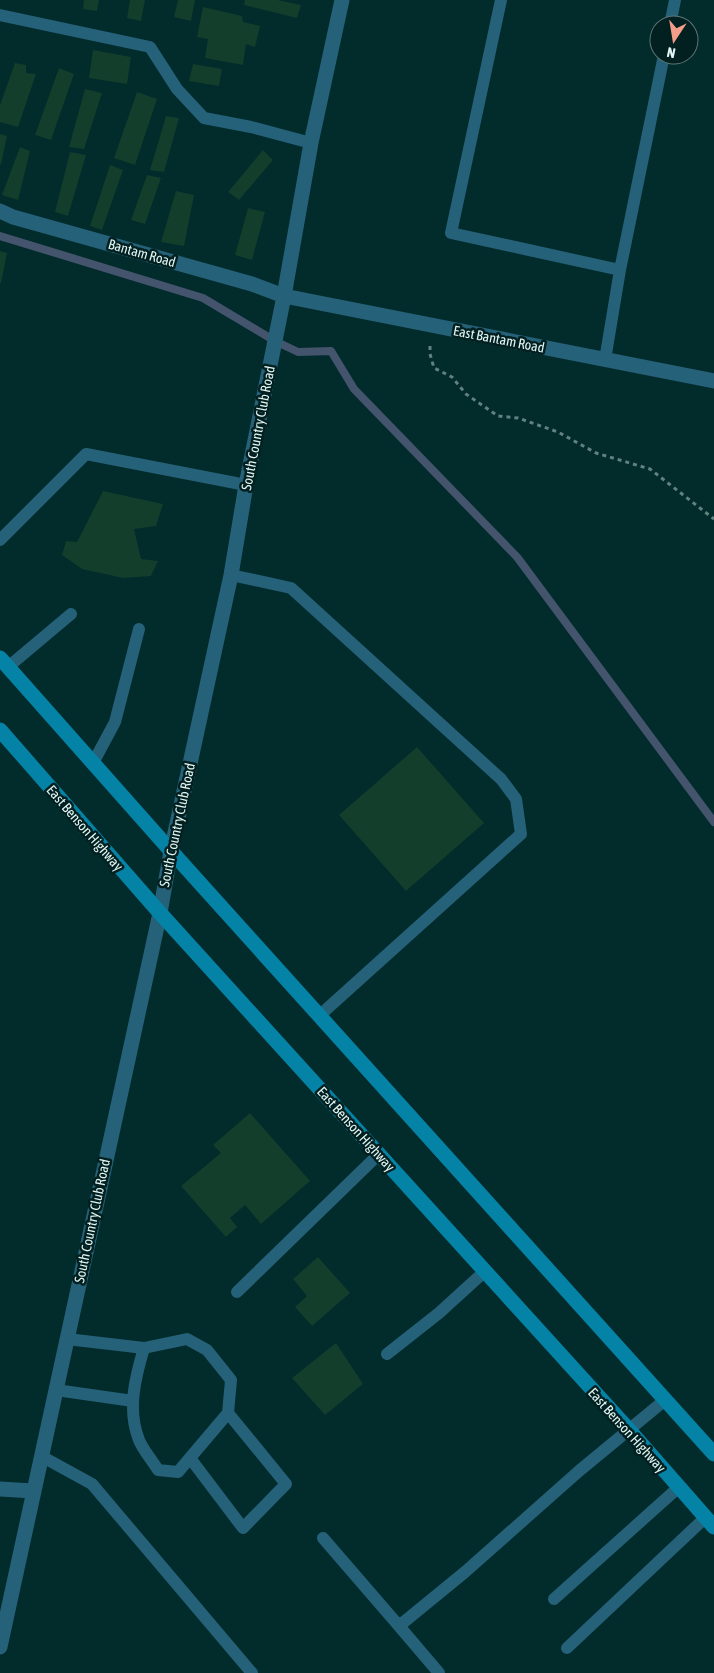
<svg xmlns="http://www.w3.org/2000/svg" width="714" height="1673" font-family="'Asap Condensed',sans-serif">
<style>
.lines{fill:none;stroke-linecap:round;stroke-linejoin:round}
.stream{stroke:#44546d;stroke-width:8}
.building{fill:#123e2b}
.path{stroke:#618281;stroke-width:3;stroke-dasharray:4 4;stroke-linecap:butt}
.service{stroke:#256178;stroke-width:12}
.minor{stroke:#256178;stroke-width:15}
.tertiary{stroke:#256178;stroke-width:15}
.secondary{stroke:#0583a6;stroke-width:15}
.labels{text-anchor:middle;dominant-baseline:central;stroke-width:5;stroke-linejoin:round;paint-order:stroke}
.street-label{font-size:14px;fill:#e1f6f5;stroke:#032020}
</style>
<rect width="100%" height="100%" fill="#022b2b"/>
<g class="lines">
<!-- stream -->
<path class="stream" d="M 0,236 L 203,298 L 275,341 L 298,352 L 331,351 L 354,389 L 517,557 L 714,822"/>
</g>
<!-- building -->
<path class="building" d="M 84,0 L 99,0 L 97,11 L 83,9 Z
M 130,0 L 145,0 L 141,21 L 127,18 Z
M 178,0 L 195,0 L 191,21 L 174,17 Z
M 245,0 L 278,0 L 301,5 L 297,18 L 244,5 Z
M 203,7 L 242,16 L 243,22 L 260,26 L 255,47 L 246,44 L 243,65 L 205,58 L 208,39 L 197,37 Z
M 93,50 L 131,57 L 127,84 L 89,78 Z
M 15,63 L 26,65 L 26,73 L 36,74 L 18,127 L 0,122 L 0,105 Z
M 193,64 L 222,69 L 219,86 L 189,81 Z
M 59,68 L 74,74 L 51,140 L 35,135 Z
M 85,89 L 102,93 L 84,149 L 69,147 Z
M 137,92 L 157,99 L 135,165 L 114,158 Z
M 166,116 L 179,118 L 164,172 L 150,170 Z
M 0,134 L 7,136 L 1,164 L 0,164 Z
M 20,147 L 30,151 L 18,200 L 2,195 Z
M 263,150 L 273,160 L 239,200 L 228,192 Z
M 70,152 L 86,155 L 68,216 L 55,212 Z
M 110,165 L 123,170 L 102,230 L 90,226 Z
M 147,175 L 161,178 L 145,224 L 131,220 Z
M 176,191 L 194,195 L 184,246 L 161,242 Z
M 248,208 L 265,212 L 252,260 L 235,255 Z
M 0,251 L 7,253 L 1,283 L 0,283 Z
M 103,491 L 163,504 L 156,526 L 134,529 L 141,559 L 158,561 L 151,576 L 123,578 L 82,569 L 62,555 L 66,541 L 77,542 Z
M 417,747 L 484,823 L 406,891 L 339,815 Z
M 250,1113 L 310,1181 L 261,1224 L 245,1205 L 230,1218 L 237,1227 L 226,1237 L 181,1186 L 221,1153 L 213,1145 Z
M 318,1257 L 350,1293 L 312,1326 L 295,1307 L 307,1296 L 293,1279 Z
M 336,1343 L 363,1384 L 325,1415 L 292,1378 Z"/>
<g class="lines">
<!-- path -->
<path class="path" d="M 430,346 L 430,354 L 434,368 L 452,377 L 466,394 L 498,416 L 518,418 L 558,432 L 596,453 L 650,469 L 714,519"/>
<!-- service -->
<path class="service" d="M 501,0 L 451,233 L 620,270
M 0,15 L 150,47 L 177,89 L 204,118 L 251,127 L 311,143
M 670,25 L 675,0
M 605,360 L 620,270 L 664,55
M 0,540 L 86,454 L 246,485
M 231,575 L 291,588 L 501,779 L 516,799 L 521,834 L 319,1016
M 8,667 L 71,614
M 93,763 L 115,722 L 139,629
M 237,1292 L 379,1154
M 67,1339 L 144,1348 L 187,1339 L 207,1350 L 231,1380 L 228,1413 L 178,1472 L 158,1470 C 152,1460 143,1450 139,1440 C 127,1410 135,1378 144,1348
M 387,1354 L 439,1313 L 484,1272
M 56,1390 L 133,1401
M 41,1456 L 92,1484 L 252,1673
M 190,1458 L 243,1528 L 286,1484 L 228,1413
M 323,1538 L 399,1626 L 465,1572 L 579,1471 L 665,1400
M 554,1599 L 679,1487
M 399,1626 L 439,1673
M 567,1648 L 706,1517"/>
<!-- minor -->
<path class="minor" d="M 0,211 L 13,217 L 252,284 L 284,296 L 714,381
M 0,1489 L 33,1491"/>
<!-- tertiary -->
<path class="tertiary" d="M 0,1647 L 160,913 L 171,851 L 231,575 L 246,485 L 284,296 L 311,143 L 342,0"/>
<!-- secondary -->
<path class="secondary" d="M 0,658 L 171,851 L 714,1454
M 0,730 L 160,913 L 630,1431 L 714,1527"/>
</g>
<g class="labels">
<!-- street labels -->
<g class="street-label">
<text transform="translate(142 253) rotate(16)">Bantam Road</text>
<text transform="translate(499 339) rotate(11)">East Bantam Road</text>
<text transform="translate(258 428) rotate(-79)">South Country Club Road</text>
<text transform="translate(177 825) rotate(-78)">South Country Club Road</text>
<text transform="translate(85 828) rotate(49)">East Benson Highway</text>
<text transform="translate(356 1129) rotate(48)">East Benson Highway</text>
<text transform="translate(92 1221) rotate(-78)">South Country Club Road</text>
<text transform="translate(627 1430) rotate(48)">East Benson Highway</text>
</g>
</g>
<!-- north arrow -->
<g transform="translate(674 40) rotate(192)"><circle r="24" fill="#032020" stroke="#5c7675"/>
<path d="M0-4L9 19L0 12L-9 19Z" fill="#f49e89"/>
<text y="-8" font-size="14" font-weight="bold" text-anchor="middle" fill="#e1f6f5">N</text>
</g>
</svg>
